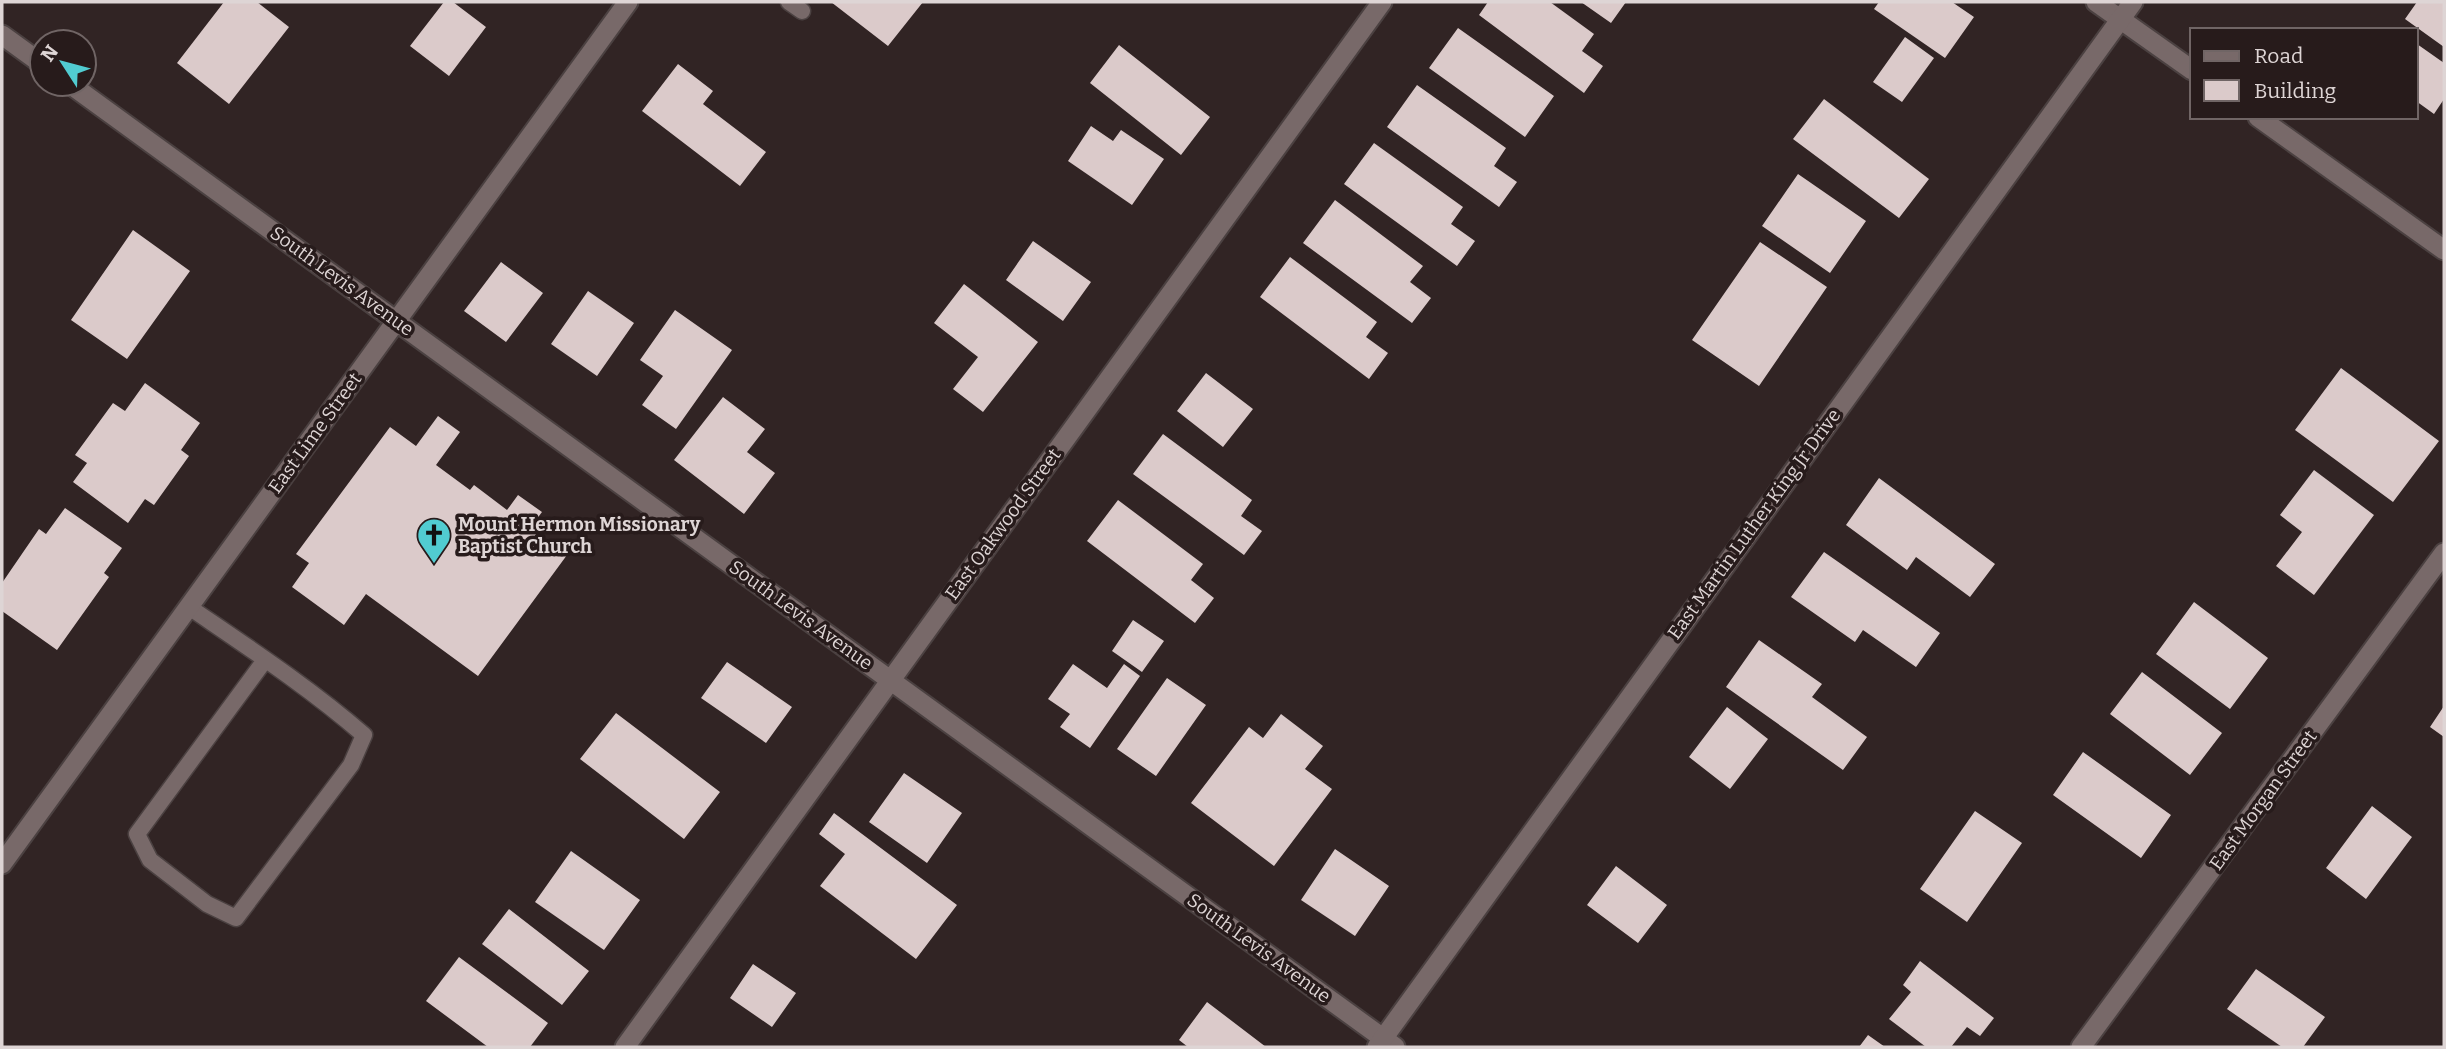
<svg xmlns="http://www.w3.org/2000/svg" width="2446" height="1049" font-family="Bitter,serif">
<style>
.building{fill:#dbcaca}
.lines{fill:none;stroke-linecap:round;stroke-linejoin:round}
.service-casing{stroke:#4b4141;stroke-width:19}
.minor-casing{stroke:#4b4141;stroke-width:23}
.tertiary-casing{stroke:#4b4141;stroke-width:23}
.service{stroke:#786969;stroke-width:16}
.minor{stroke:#786969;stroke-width:19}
.tertiary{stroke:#786969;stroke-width:19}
.labels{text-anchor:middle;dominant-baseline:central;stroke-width:7;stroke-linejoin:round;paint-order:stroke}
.street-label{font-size:19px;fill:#ded5d5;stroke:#271b1b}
.poi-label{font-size:19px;font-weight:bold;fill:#ded5d5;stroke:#271b1b;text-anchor:start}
</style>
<rect width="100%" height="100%" fill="#312424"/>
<!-- building -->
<path class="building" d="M 224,2 L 257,2 L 289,27 L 229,104 L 177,63 Z
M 444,2 L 453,2 L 486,27 L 449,76 L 410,46 Z
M 831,2 L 923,2 L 888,46 Z
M 1488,2 L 1550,2 L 1594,34 L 1582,51 L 1603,66 L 1584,93 L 1479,15 Z
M 1581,2 L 1626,2 L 1611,23 Z
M 1879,2 L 1952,2 L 1974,17 L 1945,58 L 1874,9 Z
M 2417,2 L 2444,2 L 2444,47 L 2405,19 Z
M 1458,28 L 1554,96 L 1525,137 L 1429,68 Z
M 1905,37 L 1934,58 L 1902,102 L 1873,82 Z
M 2417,44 L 2444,63 L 2444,99 L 2434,114 L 2416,101 Z
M 1119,45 L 1210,117 L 1181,155 L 1090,83 Z
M 678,64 L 713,91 L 703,104 L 766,152 L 740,186 L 642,111 Z
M 1417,85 L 1506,148 L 1494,166 L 1517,182 L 1499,207 L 1387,127 Z
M 1824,99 L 1929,179 L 1899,218 L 1793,139 Z
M 1091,126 L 1113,141 L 1121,130 L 1164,159 L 1132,205 L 1068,161 Z
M 1374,143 L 1463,207 L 1451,224 L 1475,241 L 1457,266 L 1344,184 Z
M 1798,174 L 1866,221 L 1830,273 L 1762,226 Z
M 1335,200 L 1423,266 L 1410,282 L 1431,298 L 1412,323 L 1303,243 Z
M 133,230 L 190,271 L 127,359 L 71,320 Z
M 1033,241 L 1091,282 L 1063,321 L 1006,280 Z
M 1760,242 L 1827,287 L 1759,386 L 1692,340 Z
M 1290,257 L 1377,322 L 1366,337 L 1388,353 L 1369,379 L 1260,297 Z
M 501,262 L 543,293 L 506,342 L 464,311 Z
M 964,284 L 1038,342 L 983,412 L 953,389 L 978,357 L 934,323 Z
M 588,291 L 634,323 L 597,376 L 551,344 Z
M 675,310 L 732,350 L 676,429 L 642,405 L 663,376 L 640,360 Z
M 2341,368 L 2439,441 L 2393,502 L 2295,430 Z
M 1206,373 L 1253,409 L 1223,447 L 1177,411 Z
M 145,383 L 200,423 L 181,450 L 189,456 L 154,505 L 145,499 L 128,523 L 73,482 L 87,463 L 75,455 L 113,403 L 125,411 Z
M 723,397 L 765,429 L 747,452 L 775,473 L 744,514 L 674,460 Z
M 438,416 L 460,432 L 436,465 L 470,490 L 474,485 L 507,510 L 518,495 L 542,512 L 530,528 L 567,555 L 478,676 L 366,594 L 344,625 L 292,587 L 309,563 L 296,554 L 390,427 L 416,446 Z
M 1163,434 L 1252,500 L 1241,516 L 1262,531 L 1244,555 L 1133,474 Z
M 2314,470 L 2374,515 L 2314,595 L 2276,566 L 2302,532 L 2280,515 Z
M 1879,478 L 1995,564 L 1970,597 L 1916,557 L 1907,570 L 1846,525 Z
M 1118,500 L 1203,564 L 1191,580 L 1214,598 L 1195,623 L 1087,541 Z
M 65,508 L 122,548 L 104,573 L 109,577 L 57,650 L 2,611 L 2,583 L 39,529 L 46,534 Z
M 1824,552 L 1940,633 L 1916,667 L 1863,630 L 1855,642 L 1791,597 Z
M 2194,602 L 2268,658 L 2230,709 L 2156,654 Z
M 1133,620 L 1164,641 L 1142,672 L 1112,651 Z
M 1759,640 L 1822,684 L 1812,697 L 1867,737 L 1843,770 L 1726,687 Z
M 727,662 L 792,707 L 766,743 L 701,698 Z
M 1073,664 L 1107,688 L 1124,664 L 1140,676 L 1090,748 L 1060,727 L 1070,714 L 1048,699 Z
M 2142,672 L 2222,733 L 2190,775 L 2110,714 Z
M 1167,678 L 1206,705 L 1156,776 L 1117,749 Z
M 2444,706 L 2444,737 L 2430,727 Z
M 1727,707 L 1768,739 L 1730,789 L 1689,757 Z
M 616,713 L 720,792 L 684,839 L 580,759 Z
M 1281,714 L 1323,746 L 1305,769 L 1332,789 L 1274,866 L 1191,803 L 1249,727 L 1263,738 Z
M 2083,752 L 2171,815 L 2141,858 L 2053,795 Z
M 904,773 L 962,813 L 927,863 L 869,822 Z
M 2372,806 L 2412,837 L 2366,899 L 2326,868 Z
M 1975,811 L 2022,843 L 1967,922 L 1920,889 Z
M 834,813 L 957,905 L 916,959 L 820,886 L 845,854 L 819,834 Z
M 1335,849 L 1389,886 L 1355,936 L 1301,900 Z
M 571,851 L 640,900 L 604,950 L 535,902 Z
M 1616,866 L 1667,905 L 1638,943 L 1587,905 Z
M 509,909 L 589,971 L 562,1005 L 482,944 Z
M 459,957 L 548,1023 L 530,1047 L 488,1047 L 426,1001 Z
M 1920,961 L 1994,1018 L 1980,1036 L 1967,1027 L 1951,1047 L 1926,1047 L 1889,1019 L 1911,992 L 1903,985 Z
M 753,964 L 796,993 L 772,1027 L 730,998 Z
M 2256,969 L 2325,1017 L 2303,1047 L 2282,1047 L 2227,1009 Z
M 1207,1002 L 1266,1047 L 1188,1047 L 1179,1040 Z
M 1868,1035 L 1885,1047 L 1859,1047 Z"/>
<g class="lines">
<!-- service casing -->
<g class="service-casing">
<path id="service" d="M 789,2 L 802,11
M 189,607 C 249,648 310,688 364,735 L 351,765 L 236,918 L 207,904 L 150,860 L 137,834 L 265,660"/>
</g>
<!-- minor casing -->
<g class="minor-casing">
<path id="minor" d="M 2096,2 L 2192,70
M 2,35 L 42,64
M 70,84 L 1395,1047
M 2258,117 L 2444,250
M 2,864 L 628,2
M 625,1047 L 1382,2
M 2081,1047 L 2444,553"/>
</g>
<!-- tertiary casing -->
<g class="tertiary-casing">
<path id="tertiary" d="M 1377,1047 L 2133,2"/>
</g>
<!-- service -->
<use href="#service" class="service"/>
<!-- minor -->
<use href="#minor" class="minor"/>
<!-- tertiary -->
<use href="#tertiary" class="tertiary"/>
</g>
<!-- icons -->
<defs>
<g id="church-pin" transform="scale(1.75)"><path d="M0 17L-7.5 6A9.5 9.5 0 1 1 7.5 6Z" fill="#51ccd1" stroke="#271b1b"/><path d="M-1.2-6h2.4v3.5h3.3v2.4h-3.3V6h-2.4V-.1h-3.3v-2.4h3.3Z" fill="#111"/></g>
</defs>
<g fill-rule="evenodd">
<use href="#church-pin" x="434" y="535"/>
</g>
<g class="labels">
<!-- street labels -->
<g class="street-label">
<text transform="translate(342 281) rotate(36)">South Levis Avenue</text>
<text transform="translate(315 433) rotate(-54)">East Lime Street</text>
<text transform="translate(1003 524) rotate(-54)">East Oakwood Street</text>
<text transform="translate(1754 524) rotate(-54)">East Martin Luther King Jr Drive</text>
<text transform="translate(801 615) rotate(36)">South Levis Avenue</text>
<text transform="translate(2263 800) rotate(-54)">East Morgan Street</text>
<text transform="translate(1259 948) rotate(36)">South Levis Avenue</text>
</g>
<!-- poi labels -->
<g class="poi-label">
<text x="458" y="524">Mount Hermon Missionary<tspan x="458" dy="22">Baptist Church</tspan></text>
</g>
</g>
<!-- border -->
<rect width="2446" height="1049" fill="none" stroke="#ded5d5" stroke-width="7"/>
<!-- legend -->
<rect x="2190" y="28" width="228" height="91" fill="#271b1b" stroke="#706565" stroke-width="2"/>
<rect x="2204" y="51" width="35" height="10" fill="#786969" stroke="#706565" stroke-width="2"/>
<text x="2254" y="63" font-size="21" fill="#ded5d5">Road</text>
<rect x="2204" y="80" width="35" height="21" fill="#dbcaca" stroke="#706565" stroke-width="2"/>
<text x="2254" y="98" font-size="21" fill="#ded5d5">Building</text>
<!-- north arrow -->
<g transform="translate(63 63) rotate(306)"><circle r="33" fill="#271b1b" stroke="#706565" stroke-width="2"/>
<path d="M0-5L12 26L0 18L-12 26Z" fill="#51ccd1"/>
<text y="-10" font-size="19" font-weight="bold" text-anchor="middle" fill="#ded5d5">N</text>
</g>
</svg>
